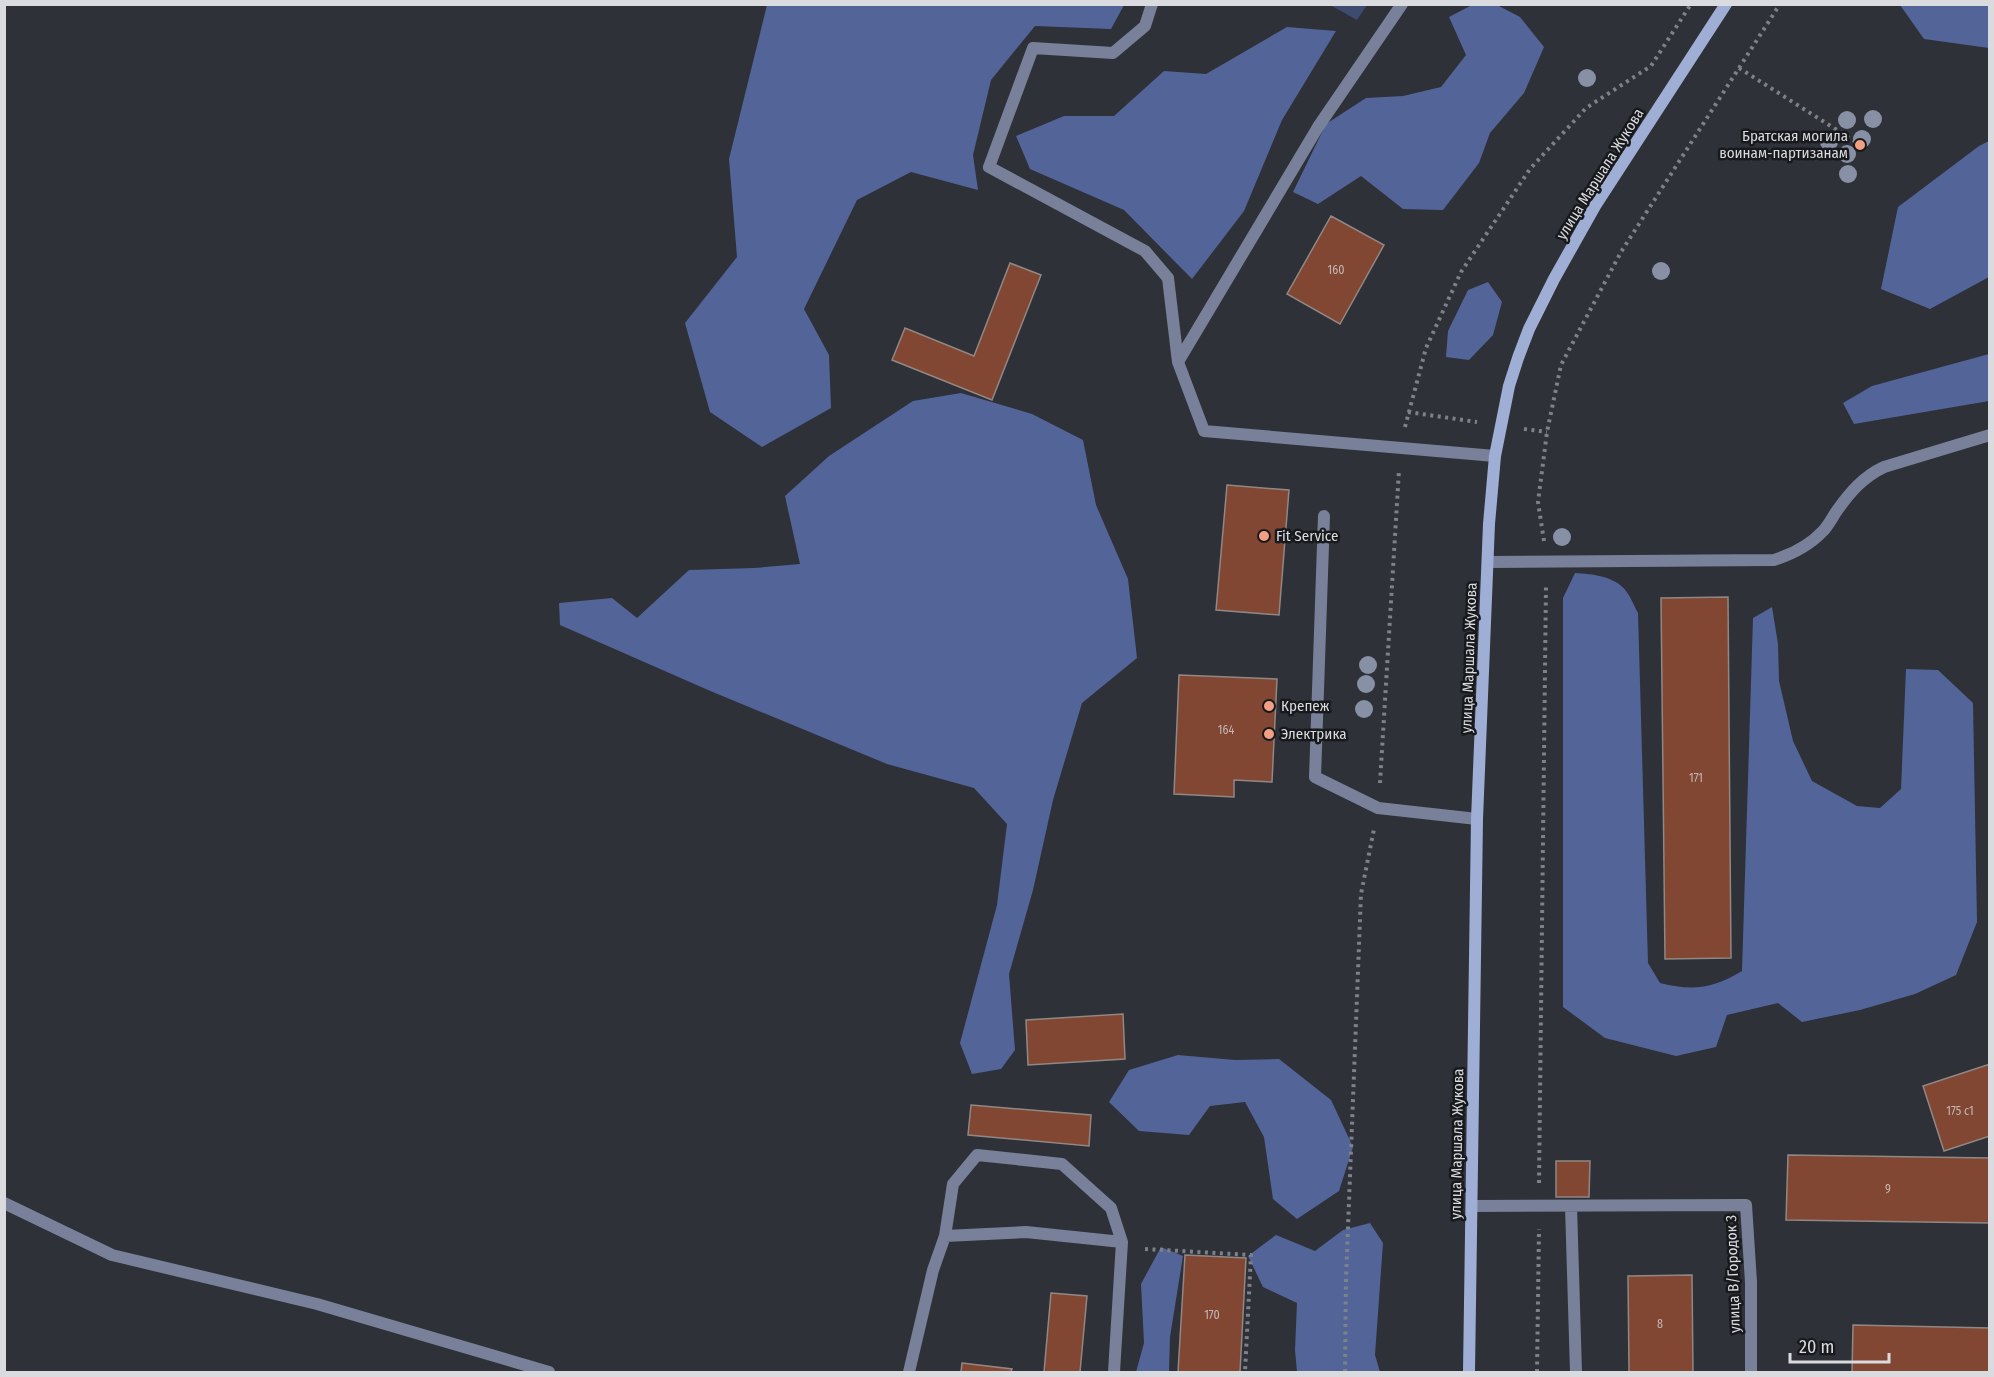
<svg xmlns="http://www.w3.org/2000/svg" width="1994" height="1377" font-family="'Fira Sans Condensed',sans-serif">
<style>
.green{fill:#3e4a6e}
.forest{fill:#536499}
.building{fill:#824733;stroke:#918784;stroke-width:1.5}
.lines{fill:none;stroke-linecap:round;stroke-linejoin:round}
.path{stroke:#7e8187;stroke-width:4;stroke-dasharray:3 4.5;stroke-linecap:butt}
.service{stroke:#788199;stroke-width:12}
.minor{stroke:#788199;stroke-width:12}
.secondary{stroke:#9faed5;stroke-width:12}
.tree{fill:#8890a5}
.poi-dot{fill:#f39f84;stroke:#18191c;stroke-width:2}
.labels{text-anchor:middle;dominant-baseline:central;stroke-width:5;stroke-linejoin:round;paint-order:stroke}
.number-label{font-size:12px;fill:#c3b6b4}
.poi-label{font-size:15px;fill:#d9dbdf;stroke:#18191c;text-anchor:start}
.street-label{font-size:15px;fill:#d9dbdf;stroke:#18191c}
</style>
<rect width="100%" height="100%" fill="#2e3138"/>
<!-- green -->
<path class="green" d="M 1330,5 L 1367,5 L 1357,20 Z"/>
<!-- forest -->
<path class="forest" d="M 767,5 L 1124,5 L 1111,29 L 1035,26 L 991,80 L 973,155 L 978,190 L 911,172 L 857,200 L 804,309 L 829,355 L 831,408 L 762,447 L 710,412 L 685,323 L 737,257 L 729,159 Z
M 1472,5 L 1497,5 L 1520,17 L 1544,47 L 1524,93 L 1490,133 L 1479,163 L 1443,210 L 1403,209 L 1361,176 L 1318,204 L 1293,192 L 1326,124 L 1366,98 L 1403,96 L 1441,87 L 1466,55 L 1449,17 Z
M 1900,5 L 1989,5 L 1989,48 L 1924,39 Z
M 1287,27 L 1336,31 L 1282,120 L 1244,211 L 1192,279 L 1124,210 L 1030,169 L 1016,136 L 1064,116 L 1114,116 L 1164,71 L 1206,74 Z
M 1989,141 L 1989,277 L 1930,309 L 1881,289 L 1898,207 L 1979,146 Z
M 1488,282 L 1502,302 L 1493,335 L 1469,360 L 1446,357 L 1448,331 L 1468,290 Z
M 1989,354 L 1989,401 L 1854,424 L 1843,403 L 1872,386 Z
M 961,393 L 1032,414 L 1083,440 L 1096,505 L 1128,579 L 1137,658 L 1082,703 L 1053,800 L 1033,890 L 1009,974 L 1015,1050 L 1001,1069 L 972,1074 L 960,1043 L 997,905 L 1007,824 L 974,788 L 887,764 L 708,690 L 560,625 L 559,603 L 612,598 L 637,618 L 689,570 L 754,568 L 800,564 L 785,496 L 829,456 L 913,401 Z
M 1575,573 C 1592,574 1615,576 1626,591 C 1631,597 1634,606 1638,613 L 1648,963 L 1660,983 C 1693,991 1712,989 1742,971 L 1753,618 L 1772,607 L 1778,644 L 1779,681 L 1793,741 L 1812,781 L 1857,806 L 1880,808 L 1901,789 L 1906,669 L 1938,670 L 1973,703 L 1977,922 L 1956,975 L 1915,994 L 1860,1010 L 1802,1022 L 1778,1003 L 1727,1015 L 1716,1047 L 1676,1056 L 1605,1038 L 1563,1007 L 1563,598 Z
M 1178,1055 L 1235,1060 L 1279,1059 L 1331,1100 L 1353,1147 L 1339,1191 L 1297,1219 L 1273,1199 L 1264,1137 L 1245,1102 L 1210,1106 L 1189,1135 L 1139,1131 L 1109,1102 L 1129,1070 Z
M 1370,1223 L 1383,1243 L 1375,1355 L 1380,1372 L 1297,1372 L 1295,1350 L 1297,1303 L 1263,1287 L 1248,1256 L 1276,1235 L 1315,1251 L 1343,1230 Z
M 1161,1247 L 1183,1256 L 1170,1337 L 1169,1372 L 1136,1372 L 1144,1343 L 1141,1284 Z"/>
<!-- building -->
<path class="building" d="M 1331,216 L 1384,245 L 1340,324 L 1287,294 Z
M 1010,263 L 1041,275 L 992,400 L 892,360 L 905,328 L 974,356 Z
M 1227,485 L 1289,490 L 1279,615 L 1216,610 Z
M 1728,597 L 1731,958 L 1665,959 L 1661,598 Z
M 1179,675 L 1277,679 L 1272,782 L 1234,780 L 1234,797 L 1174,794 Z
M 1123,1014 L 1125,1059 L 1028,1065 L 1026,1020 Z
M 1990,1064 L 1990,1136 L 1944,1151 L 1923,1086 Z
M 971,1105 L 1091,1115 L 1089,1146 L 968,1135 Z
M 1788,1155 L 1990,1158 L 1990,1223 L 1786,1220 Z
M 1556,1161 L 1590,1161 L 1589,1197 L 1556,1197 Z
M 1185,1255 L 1246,1258 L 1240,1372 L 1178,1372 Z
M 1692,1275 L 1693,1372 L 1629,1372 L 1628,1276 Z
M 1051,1293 L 1087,1296 L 1080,1372 L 1044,1372 Z
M 1853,1325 L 1990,1328 L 1990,1372 L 1852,1372 Z
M 962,1363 L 1012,1369 L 1011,1372 L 961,1372 Z"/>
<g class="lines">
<!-- path -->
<path class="path" d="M 1739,68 L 1856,142
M 1408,412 L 1477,422
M 1405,427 L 1426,348 L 1461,272 L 1530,169 L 1586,108 L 1651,66 L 1691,4
M 1524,429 L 1547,432
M 1544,541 L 1538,502 L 1547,432 L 1561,365 L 1621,252 L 1780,4
M 1380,783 L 1399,470
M 1539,1183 L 1546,584
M 1145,1249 L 1251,1255 L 1245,1372
M 1345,1372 L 1346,1279 L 1361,894 L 1374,829
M 1537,1372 L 1539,1229"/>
<!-- service -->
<path class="service" d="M 1152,4 L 1145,26 L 1113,53 L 1033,48 L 989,167 L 1145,251 L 1168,278 L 1178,362 L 1204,431 L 1495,456
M 1178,362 L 1318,127 L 1402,4
M 1324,516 L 1315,777 L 1378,808 L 1477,819
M 1488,562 L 1774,560 C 1793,554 1809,546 1823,531 C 1828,526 1832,518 1836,512 C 1850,492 1863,477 1884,467 L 1990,435
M 4,1203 L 112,1255 L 317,1304 L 549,1372
M 945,1236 L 953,1184 L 977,1155 L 1062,1164 L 1111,1208 L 1122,1242
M 909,1372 L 933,1270 L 945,1236 L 1026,1232 L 1122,1242 L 1114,1372"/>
<!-- minor -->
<path class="minor" d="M 1472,1206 L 1746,1205 L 1751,1282 L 1751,1372
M 1571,1206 L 1576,1372"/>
<!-- secondary -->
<path class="secondary" d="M 1469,1372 L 1477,819 L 1489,524 L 1495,456 L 1509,386 L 1518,358 L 1529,329 L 1554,279 L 1595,206 L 1726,4"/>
</g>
<!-- trees -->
<g class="tree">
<circle cx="1587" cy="78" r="9"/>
<circle cx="1873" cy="119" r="9"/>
<circle cx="1847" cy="120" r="9"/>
<circle cx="1862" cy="139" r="9"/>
<circle cx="1829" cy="142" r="9"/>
<circle cx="1847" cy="154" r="9"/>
<circle cx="1848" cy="174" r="9"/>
<circle cx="1661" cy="271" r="9"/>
<circle cx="1562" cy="537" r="9"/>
<circle cx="1368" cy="665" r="9"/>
<circle cx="1366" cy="684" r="9"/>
<circle cx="1364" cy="709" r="9"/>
</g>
<!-- markers -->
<g class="poi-dot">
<circle cx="1860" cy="145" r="6"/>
<circle cx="1264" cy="536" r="6"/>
<circle cx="1269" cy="706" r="6"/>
<circle cx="1269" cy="734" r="6"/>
</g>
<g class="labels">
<!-- number labels -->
<g class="number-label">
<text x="1336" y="270">160</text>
<text x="1226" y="730">164</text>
<text x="1696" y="778">171</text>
<text x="1960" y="1111">175 с1</text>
<text x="1888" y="1189">9</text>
<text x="1212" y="1315">170</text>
<text x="1660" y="1324">8</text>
</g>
<!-- poi labels -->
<g class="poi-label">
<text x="1848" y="136" text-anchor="end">Братская могила<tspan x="1848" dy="17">воинам-партизанам</tspan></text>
<text x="1276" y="536">Fit Service</text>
<text x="1281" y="706">Крепеж</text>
<text x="1281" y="734">Электрика</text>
</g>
<!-- street labels -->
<g class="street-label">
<text transform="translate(1600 174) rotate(-58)">улица Маршала Жукова</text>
<text transform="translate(1469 658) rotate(-88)">улица Маршала Жукова</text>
<text transform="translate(1457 1144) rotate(-89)">улица Маршала Жукова</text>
<text transform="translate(1733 1274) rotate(-92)">улица В/Городок 3</text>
</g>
</g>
<!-- border -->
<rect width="1994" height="1377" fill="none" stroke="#d9dbdf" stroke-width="12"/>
<!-- scale -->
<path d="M1790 1353v9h99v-9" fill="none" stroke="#d9dbdf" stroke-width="3"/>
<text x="1799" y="1353" font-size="18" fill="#d9dbdf" stroke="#18191c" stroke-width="4.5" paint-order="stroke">20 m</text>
</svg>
